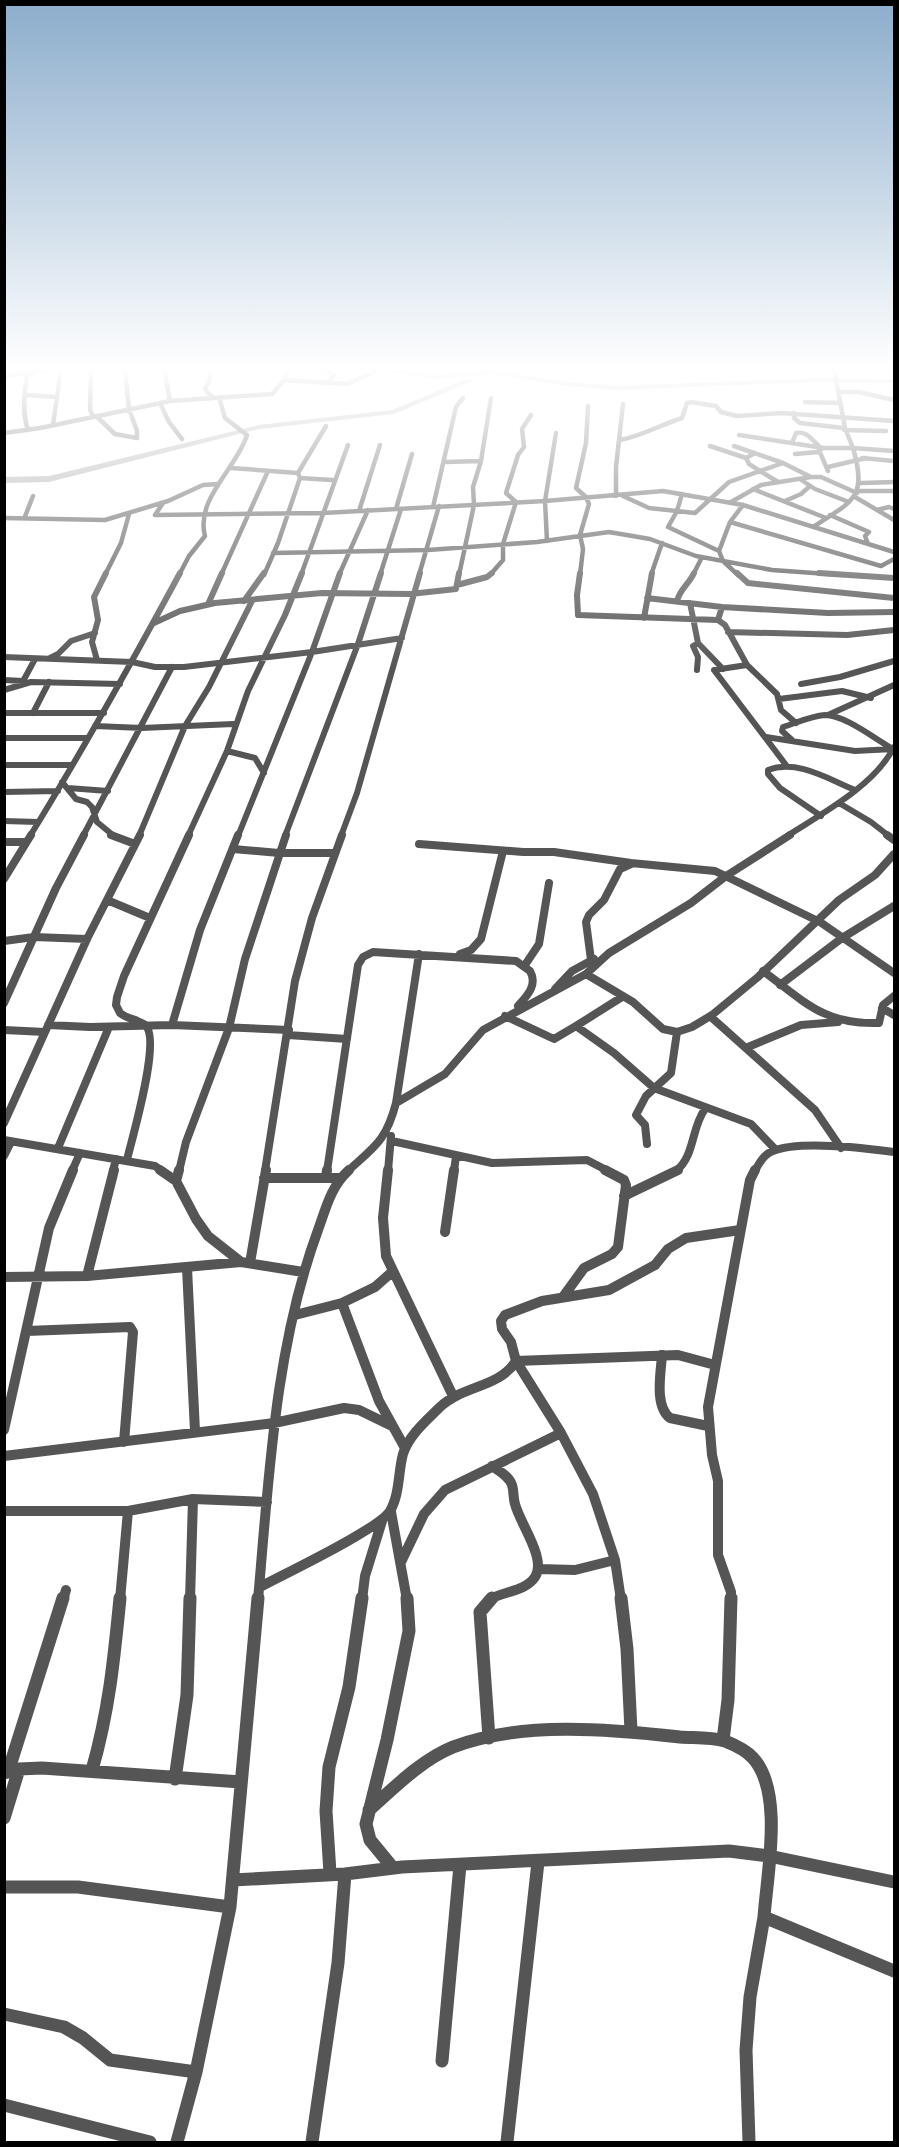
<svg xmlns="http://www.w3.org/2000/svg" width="899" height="2147" font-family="Rubik,sans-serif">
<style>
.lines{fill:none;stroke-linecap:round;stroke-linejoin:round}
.river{fill:#a3a3a3;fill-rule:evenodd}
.minor-far4{stroke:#555;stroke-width:4.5}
.minor-far3{stroke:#555;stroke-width:6}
.minor-far2{stroke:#555;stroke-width:8}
.minor-far1{stroke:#555;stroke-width:10}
.minor{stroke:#555;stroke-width:13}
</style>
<rect width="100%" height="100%" fill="#fff"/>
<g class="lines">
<!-- river -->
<path class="river" d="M 371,369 L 394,369 L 435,375 L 492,370 L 567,382 L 618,386 L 815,378 L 894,379 L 894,383 L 815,382 L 618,390 L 567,386 L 492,374 L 435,379 Z
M 468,378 L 475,380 L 394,414 L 259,429 L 49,482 L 4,483 L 4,477 L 49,476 L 259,425 L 392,410 Z"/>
<!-- minor-far4 -->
<path class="minor-far4" d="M 91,369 L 90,409 L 93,417
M 164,369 L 170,401
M 210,369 L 210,379 L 205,389 L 213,398
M 323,369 L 335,375 L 326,383
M 834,369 L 845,428 L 853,448 L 894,451
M 4,376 L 51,369
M 284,380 L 347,384 L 381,369
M 840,392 L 859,392 L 894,400
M 26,395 L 57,397
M 805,402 L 841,403
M 160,403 L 169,422 L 182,439
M 794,413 L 794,418 L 800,423 L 844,428
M 96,416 L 115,434 L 137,438 L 137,431 L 129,409 L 125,369
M 53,425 L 61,369
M 28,430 C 22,413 24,394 27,376 L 37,371
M 844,430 L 886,431
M 4,433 L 40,428 L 170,401 L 272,394 L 284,380 L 289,369
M 739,435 L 824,448 L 853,448 C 868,499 852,501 813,527
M 620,440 C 642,436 660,425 682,418 L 687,403 L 691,402 L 716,406 L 721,412 L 737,416 L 782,413 L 894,421
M 792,443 L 796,433 C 807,431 810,438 818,445
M 710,446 L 746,458 L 755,453
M 734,446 L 783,463 L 811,477
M 824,448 L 819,450 L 828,471
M 795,454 L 819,452
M 746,458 L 749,464 L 778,482
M 862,458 L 894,461
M 445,462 L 481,461
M 828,467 L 866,458
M 231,468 L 298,473
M 300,478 L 332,480
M 800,479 L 815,489 L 849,502
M 861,483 L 894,482
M 753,489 L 826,518
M 859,491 L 894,491
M 682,494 L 677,511 L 668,527 L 719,551
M 616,496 L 616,467 L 623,404
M 623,496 L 649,508 L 695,513 L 729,482 L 783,463
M 855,497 L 894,520
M 785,501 L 801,494 L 810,486
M 731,502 L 761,485 L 811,477 L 821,477 L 857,493
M 163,503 L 155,515 L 323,513 L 545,501 L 663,491 L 743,505 L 894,552
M 743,505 L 730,522 L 881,566 L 894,559
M 433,507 L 456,407 L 463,398
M 396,509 L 412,454
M 877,510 L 889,507 L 894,509
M 359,511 L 380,445
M 830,515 L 869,532 L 865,536 L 868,544
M 4,518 L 105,520 L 168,501 L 203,485 L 218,484
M 24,519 L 33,496
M 730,522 L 719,551 L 723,561 L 738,575
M 547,541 L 545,501 L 556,433
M 273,553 L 428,550 L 537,542 L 609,532 L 650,539 L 696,556 L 772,570 L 842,575
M 105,575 L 121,543 L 129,514
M 179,575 L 189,556 L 205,536 C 195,499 237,468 247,435 L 225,418 L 219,397
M 221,575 L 268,471
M 264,575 L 278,543 L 300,478 L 298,473 L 326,426
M 301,575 L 348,445
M 339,575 L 368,510
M 380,575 L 401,509
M 419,575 L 439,506
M 459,575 L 474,505 L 473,487 L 481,461 L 491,398
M 490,575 L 503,560 L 503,544 L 516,502 L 506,493 L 518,455 L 524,447 L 522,429 L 531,415
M 580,575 L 583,549 L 580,535 L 589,504 L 586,497 L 576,488 L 586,443 L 588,406
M 651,575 L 662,543
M 693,575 L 702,557"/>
<!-- minor-far3 -->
<path class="minor-far3" d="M 580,573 L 577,595 L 578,615 L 718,620 L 722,607 L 828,613 L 894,612
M 737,573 L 748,583 L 894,598
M 819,573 L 894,578
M 457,585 L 487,577 L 492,573
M 647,598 L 722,607
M 244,601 L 264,573
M 677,601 C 680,589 689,584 694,573
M 209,602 L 222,573
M 690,603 L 698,643 L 723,669
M 644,618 L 652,573
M 718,620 L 725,625 L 747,665 L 777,694 L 781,710 L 796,723
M 154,623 L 180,611 L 215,603 L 322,593 L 410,594 L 456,589 L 459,573
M 728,632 L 847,635 L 894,630
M 4,657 L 132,662 L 155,667 L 184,667 L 312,652 L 402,638
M 50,658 L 58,654 L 71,641 L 95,633
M 97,660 L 92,642 L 98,620 L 94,597 L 106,573
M 747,665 L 714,670 L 786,765
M 697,670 L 698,657 L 693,646 L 698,643
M 4,680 L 23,681
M 801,684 L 840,677 L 894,661
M 21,685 L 35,659
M 4,690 L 31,682 L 120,684
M 779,699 L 842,691 L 871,698
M 4,713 L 104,713
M 33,713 L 49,682
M 828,715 L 894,685
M 95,726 L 142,728 L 233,724
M 766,737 L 855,751 L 893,749
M 4,738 L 87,738
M 792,740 L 782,731 L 783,727 C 796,723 811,716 825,715 C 845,715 875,739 893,749
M 227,751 L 255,758 L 264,773
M 4,765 L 71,765
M 62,782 L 76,799 L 87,802 L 92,807 L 97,822 L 114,836
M 68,788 L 108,791
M 4,792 L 58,791
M 839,803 L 871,822 L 889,836
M 821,816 L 780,788 L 768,774 L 768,770 C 797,759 828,779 855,790
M 4,821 L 38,822
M 30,836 C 83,750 132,662 180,573
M 83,836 L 172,667
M 139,836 L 185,726 L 209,687 L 252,601
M 188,836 L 227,751 L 248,691 L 285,615 L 302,573
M 238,836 L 312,652 L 340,573
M 285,836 L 358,644 L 381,573
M 341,836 L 357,793 L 420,573
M 787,836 C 823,813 875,785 894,747"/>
<!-- minor-far2 -->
<path class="minor-far2" d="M 111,835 L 135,844
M 887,835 L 894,840
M 4,842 L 26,842
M 419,844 L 523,852 L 554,852 L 631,863 L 715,871 L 820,922 L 894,973
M 233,849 L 279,853 L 335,853
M 4,879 L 31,835
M 107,900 L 150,918
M 4,941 L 34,937 L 87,939
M 460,954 L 471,950 L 481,939 L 503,851
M 591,960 L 586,922 L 589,915 L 604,900 L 620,869 L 631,864
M 525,965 L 539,944 L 549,883
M 763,971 C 805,1002 824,1025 879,1023 L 883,1005 L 894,996
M 586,974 L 633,1002 L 663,1029 L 677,1032 L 692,1027 L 712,1015 L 758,977 L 839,900 L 875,875 L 894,854
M 780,985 L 842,938 L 894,906
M 555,989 L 572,971 L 594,959
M 4,1003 L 56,888 L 84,835
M 882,1008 L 894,1015
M 505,1016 L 554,1039 L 576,1026 L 614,1053 L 654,1088 L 751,1124 L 775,1149
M 711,1017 L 815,1110 L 841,1148
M 48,1025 L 90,1027 L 172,1025 L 289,1030
M 172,1025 L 200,930 L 238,835
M 576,1026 L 622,997
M 4,1030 L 45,1032
M 288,1035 L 347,1039
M 748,1047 L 801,1025 L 838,1022
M 396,1103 L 419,954
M 4,1123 L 87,939 L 140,835
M 4,1140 L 155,1166 L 162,1171
M 392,1141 L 492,1163 L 587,1160 L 608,1171
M 647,1144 L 645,1125 L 636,1115 L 646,1096 L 671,1073 L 677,1032
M 58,1148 L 109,1027
M 4,1156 L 11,1142
M 127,1160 C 132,1138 162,1038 145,1025 C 137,1019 127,1019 120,1013 L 116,1005 L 117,997 L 124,976 L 189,835
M 72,1171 L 80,1153
M 113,1171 L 116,1159
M 179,1171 L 186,1142 L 229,1028 L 245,959 L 286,835
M 265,1171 L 295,981 L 312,918 L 342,835
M 327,1171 L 358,965 L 363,957 L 373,952 L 516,961 L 530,971 C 538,985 527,996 518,1006
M 348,1171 C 375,1146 386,1141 396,1103 L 445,1074 L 483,1030 L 586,974 L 609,953 L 691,903 L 726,876 L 790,835
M 388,1171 L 391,1136
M 454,1171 L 456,1156
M 676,1171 C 695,1156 691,1128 705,1109
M 755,1171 C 759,1163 764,1154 773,1151 C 800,1140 864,1148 894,1152"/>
<!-- minor-far1 -->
<path class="minor-far1" d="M 160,1170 L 176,1181 L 196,1219 L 208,1236 L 241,1262
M 388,1170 L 383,1218 L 386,1256 L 453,1396
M 326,1177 L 327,1170
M 264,1178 L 340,1178
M 176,1181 L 179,1170
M 624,1196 L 678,1170
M 445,1232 L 454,1170
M 250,1263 L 266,1170
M 187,1268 L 195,1431
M 87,1276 L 114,1170
M 4,1277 L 87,1276 L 241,1262 L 303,1272
M 563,1297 L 584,1268 L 612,1254 L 618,1247 L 626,1185 L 624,1180 L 605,1170
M 342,1303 L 375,1287 L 392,1272
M 295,1315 L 342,1303 L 379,1401 L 405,1448
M 27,1331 L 130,1327 L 133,1332 L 124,1442
M 662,1355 C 661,1372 654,1406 670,1418 L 708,1426
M 516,1361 L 678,1355 L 715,1365
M 4,1430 L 49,1228 L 73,1170
M 4,1456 L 274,1423 L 344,1408 L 359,1410 L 392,1426
M 4,1511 L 128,1511 L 193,1499 L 267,1502
M 391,1512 L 407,1600
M 401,1562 L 424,1514 L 445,1490 L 561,1433
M 539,1569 L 575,1570 L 615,1560
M 260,1587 C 284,1574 379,1529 390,1511 C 400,1494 398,1472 403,1454 C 409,1435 426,1421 440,1407 C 463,1385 499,1388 516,1361
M 63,1600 L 66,1590
M 120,1600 L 128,1511
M 190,1600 L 193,1499
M 258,1600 C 269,1476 275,1347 318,1230 C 326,1208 331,1186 349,1170
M 362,1600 L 365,1576 L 382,1521
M 489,1600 C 503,1591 525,1592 535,1577 C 547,1559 520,1524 515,1504 C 513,1498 514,1491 512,1485 C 509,1476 499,1471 492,1466
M 621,1600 L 615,1560 L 593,1494 L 561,1433 L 516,1361 L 511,1342 L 502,1329 L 501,1321 L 505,1315 L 542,1301 L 609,1290 L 655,1265 L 668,1249 L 686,1238 L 740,1230
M 731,1600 L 731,1592 L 718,1555 L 718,1481 L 712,1455 L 708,1407 L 750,1180 L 755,1170"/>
<!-- minor -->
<path class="minor" d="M 621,1598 L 627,1649 L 631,1731
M 489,1738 L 480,1612 L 492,1598
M 723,1740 L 728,1700 L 731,1598
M 92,1770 C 109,1711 114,1659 120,1598
M 8,1772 L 63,1598
M 4,1773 L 19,1769 L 42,1768 L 241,1782
M 175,1779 L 187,1695 L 190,1598
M 369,1810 C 394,1788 421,1760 453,1747 C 521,1721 609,1729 680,1737 C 695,1738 710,1737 725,1741 C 735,1745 746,1750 753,1758 C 784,1792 767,1874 764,1917 L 894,1971
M 4,1818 L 19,1769
M 393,1868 L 370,1840 L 366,1824 L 387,1740 L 409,1631 L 407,1598
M 330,1873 L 326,1811 L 329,1767 L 349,1687 L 362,1598
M 233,1880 L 345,1874 L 402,1867 L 729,1851 L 769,1856 L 894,1882
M 4,1887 L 78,1887 L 230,1907
M 4,2014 L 64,2027 L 83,2038 L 110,2060 L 196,2072
M 442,2061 L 460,1865
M 4,2105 L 150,2142
M 177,2142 L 196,2072 L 230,1907 L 258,1598
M 312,2142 L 338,1963 L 345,1874
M 507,2142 L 538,1862
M 749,2142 L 746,2050 L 750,1997 L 764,1917"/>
</g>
<!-- sky -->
<linearGradient id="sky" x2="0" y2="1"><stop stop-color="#8cadcc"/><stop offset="0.55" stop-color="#fff"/><stop offset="1" stop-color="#fff" stop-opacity="0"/></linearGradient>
<rect width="899" height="670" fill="url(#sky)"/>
<!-- border -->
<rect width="899" height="2147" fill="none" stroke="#000000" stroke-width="12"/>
</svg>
